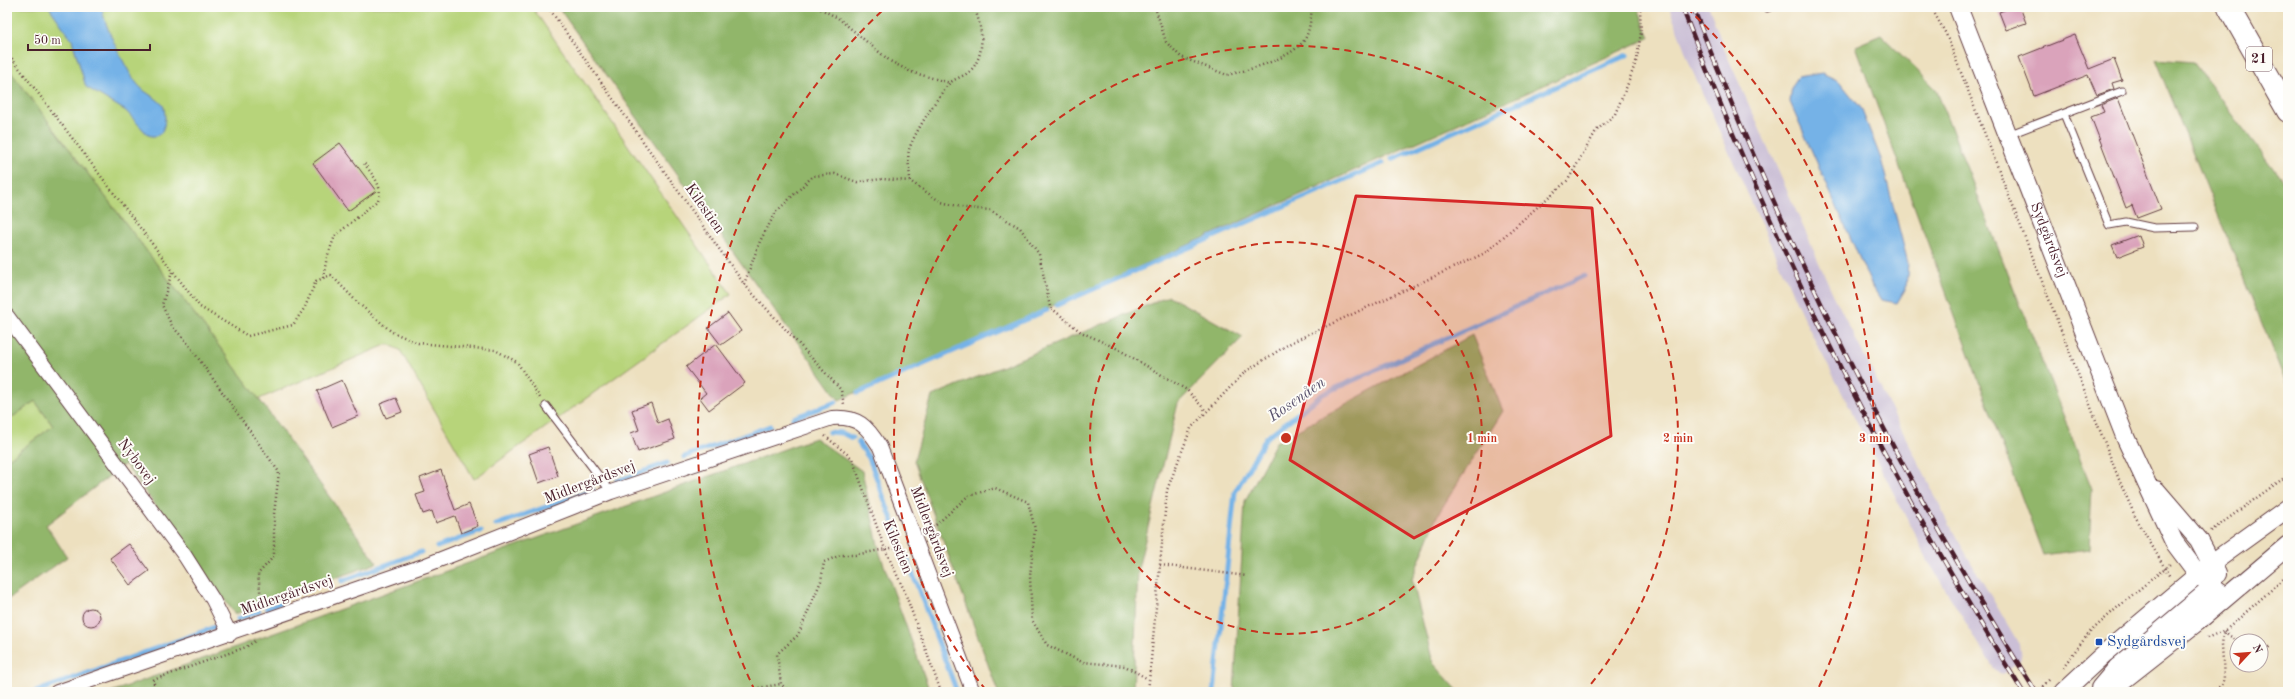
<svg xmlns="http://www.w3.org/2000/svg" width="2295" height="699" font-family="'Old Standard TT',serif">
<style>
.industrial{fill:#cbbfd6}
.green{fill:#b7d47a;stroke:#807a52}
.forest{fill:#91b66a;stroke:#6e6a4a}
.water{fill:#74b2e7;stroke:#5f6889}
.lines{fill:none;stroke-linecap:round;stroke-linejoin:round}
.stream{stroke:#74b2e7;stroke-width:5}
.building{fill:#daa3bb}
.service-casing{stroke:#623c41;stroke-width:9}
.minor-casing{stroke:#623c41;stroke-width:16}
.tertiary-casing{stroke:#623c41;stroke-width:20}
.motorway-casing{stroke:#623c41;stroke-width:24}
.path{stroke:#623c41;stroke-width:2.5;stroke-dasharray:1 3;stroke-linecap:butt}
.service{stroke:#fff;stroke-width:7}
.minor{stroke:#fff;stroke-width:14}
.tertiary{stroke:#fff;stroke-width:18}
.motorway{stroke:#fff;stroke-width:22}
.rail-casing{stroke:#4a1f2b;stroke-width:4.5}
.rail{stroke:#fdfcf7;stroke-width:3;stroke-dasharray:9;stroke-linecap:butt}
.marked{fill:#d62828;fill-opacity:0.2;stroke:#d62828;stroke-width:3;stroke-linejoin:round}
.ring{fill:none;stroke:#c8321e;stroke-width:2;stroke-dasharray:7 5}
.transit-dot{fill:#1a4fb4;stroke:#fdfcf7;stroke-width:1.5}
.labels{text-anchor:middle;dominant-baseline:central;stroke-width:4;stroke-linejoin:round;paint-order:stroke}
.shield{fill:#fdfcf7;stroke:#806168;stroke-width:1}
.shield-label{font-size:14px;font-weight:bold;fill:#4a1f2b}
.street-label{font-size:15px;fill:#4a1f2b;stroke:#fdfcf7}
.transit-label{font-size:15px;fill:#164399;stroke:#fdfcf7;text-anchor:start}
.water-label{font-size:16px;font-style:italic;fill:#59526d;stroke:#fdfcf7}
.centre{fill:#c8321e;stroke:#fdfcf7;stroke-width:2}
.ring-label{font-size:12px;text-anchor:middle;font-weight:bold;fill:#c8321e;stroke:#fdfcf7;stroke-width:4;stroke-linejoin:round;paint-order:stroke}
</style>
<rect width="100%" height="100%" fill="#fdfcf7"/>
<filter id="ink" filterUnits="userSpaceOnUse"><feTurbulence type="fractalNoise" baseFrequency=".025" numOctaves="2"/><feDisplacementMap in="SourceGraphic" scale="8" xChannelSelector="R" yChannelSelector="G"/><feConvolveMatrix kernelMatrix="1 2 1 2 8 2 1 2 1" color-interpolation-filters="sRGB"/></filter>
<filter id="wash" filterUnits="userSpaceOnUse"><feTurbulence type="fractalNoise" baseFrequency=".012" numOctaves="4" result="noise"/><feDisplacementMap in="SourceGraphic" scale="16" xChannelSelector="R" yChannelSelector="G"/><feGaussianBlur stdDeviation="0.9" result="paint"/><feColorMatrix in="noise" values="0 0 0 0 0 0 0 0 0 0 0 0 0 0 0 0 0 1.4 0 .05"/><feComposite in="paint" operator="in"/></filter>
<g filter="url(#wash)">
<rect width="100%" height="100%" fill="#ede0bf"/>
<!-- industrial -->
<path class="industrial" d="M 1669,7 L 1709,7 L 1725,51 L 1833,294 L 1955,535 L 2019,644 L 2021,659 L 2002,675 L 1994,669 L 1930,564 L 1804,319 L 1692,70 Z"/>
<!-- green -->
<path class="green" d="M 7,7 L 532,7 L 731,294 L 474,479 L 400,350 L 388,344 L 259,399 L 7,67 Z
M 35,401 L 53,426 L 7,460 L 7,421 Z"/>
<!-- forest -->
<path class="forest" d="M 558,7 L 1638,7 L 1649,38 L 1050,307 L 839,400 Z
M 1881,35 L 1936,89 L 2092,489 L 2089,549 L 2043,555 L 1855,46 Z
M 2155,59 L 2193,62 L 2288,188 L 2288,388 Z
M 7,67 L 259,399 L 377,563 L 235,614 L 125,464 L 46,525 L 67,557 L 7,600 L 7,460 L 53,426 L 35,401 L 7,421 Z
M 1169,296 L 1243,337 L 1178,403 L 1138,569 L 1133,692 L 998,692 L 914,461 L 932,396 Z
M 1472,335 L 1503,411 L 1437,516 L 1412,579 L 1433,663 L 1459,692 L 1234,692 L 1245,501 L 1276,442 Z
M 815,438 L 862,471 L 880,554 L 930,692 L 111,692 Z"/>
<!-- water -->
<path class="water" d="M 49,7 L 102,7 C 102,22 128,74 139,86 C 146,94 156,97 163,105 C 167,116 166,142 148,135 L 126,111 L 86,87 L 72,40 Z
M 1822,73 L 1839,81 L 1861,108 L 1881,159 L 1908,263 L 1906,288 L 1897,303 L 1881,300 L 1871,284 L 1790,102 L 1792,86 L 1798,77 Z"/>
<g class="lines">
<!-- stream -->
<path class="stream" d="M 1392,159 L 1627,55
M 1057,305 L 1383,163
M 858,393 L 1047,310
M 793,418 L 836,402
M 829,432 L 842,433 L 852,438
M 858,442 L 869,458 L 900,541
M 684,457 L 770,426
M 617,481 L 667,463
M 496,525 L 593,490
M 437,547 L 481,531
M 905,553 L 957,692
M 342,581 L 421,552
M 267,608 L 283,602
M 238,619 L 259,611
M 35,692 L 215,627
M 1214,692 L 1235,492 L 1266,438 L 1323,394 L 1584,276"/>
</g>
<g id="blocks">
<!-- building -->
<path class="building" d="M 2012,7 L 2020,7 L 2026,23 L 2006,30 L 1999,12 Z
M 2075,35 L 2089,69 L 2114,59 L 2122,80 L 2112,83 L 2114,89 L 2097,95 L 2088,75 L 2034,96 L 2019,57 Z
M 2118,98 L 2161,209 L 2137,218 L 2132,205 L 2126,208 L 2091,117 L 2104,112 L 2101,105 Z
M 340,143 L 376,191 L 348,211 L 313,163 Z
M 2139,235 L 2143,247 L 2117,257 L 2112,245 Z
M 728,313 L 741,331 L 721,345 L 708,328 Z
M 716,344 L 745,383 L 709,410 L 700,398 L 706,393 L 686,367 Z
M 342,380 L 358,416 L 332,427 L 317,391 Z
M 396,398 L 402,412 L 386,418 L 380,404 Z
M 651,403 L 658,423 L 668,419 L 675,439 L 638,452 L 631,433 L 639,430 L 632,410 Z
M 548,447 L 558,476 L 539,483 L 529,454 Z
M 441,470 L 455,510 L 469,504 L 478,526 L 461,533 L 455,516 L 436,523 L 432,511 L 423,514 L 416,495 L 425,492 L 420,478 Z
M 129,544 L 149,571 L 130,585 L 110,558 Z
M82 617a9 9 0 1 1 18 0a9 9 0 1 1-18 0Z"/>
</g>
</g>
<g filter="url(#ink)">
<use href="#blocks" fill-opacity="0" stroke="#623c41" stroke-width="1"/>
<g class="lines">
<!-- service casing -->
<g class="service-casing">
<path id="service" d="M 1767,8 L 1770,7
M 2064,114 L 2109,225 L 2126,222 L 2154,228 L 2195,227
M 2008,135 L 2122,91
M 546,406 L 611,492"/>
</g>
<!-- minor casing -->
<g class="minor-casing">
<path id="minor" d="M 7,316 L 185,556 L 213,600 L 230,634
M 57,692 L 426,565 L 611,492 L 832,418 C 858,416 867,426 880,447 L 973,692"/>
</g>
<!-- tertiary casing -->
<g class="tertiary-casing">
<g id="tertiary">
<path id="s1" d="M 1958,7 L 2126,439 L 2174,542 L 2198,574 L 2212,588 L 2225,597"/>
<path d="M 2156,490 L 2199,540 L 2217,574"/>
<path d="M 2100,688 L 2117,668 L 2212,588 L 2212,576"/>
<path d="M 2063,692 L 2105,653 L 2212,563 L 2288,508"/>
<path d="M 2108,692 L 2197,622 L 2288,545"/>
</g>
</g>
<!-- motorway casing -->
<g class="motorway-casing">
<path id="motorway" d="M 2229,7 L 2288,111"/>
</g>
<!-- path -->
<path class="path" d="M 548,7 L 744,284 L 841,390 L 844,404
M 817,7 L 838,18 L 890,61 L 911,72 L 950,83
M 1155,7 L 1166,42 L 1181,57 L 1227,75 C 1248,70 1296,58 1306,37 C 1310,28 1311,17 1312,7
M 1931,7 L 1946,34 L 2120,482 L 2135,516 L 2170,577
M 7,52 L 200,307 L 248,336 L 293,325 L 305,307 L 316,281 L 331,275 L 358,303 L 392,332 L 418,343 L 495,350 L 517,362 L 540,398
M 910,181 C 910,172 907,159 909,150 C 913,135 938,96 949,84 C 954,78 964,77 970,71 C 987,54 982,26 974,7
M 172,272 L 162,305 L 172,326 L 186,341 L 279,472 L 274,514 L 274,556 L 258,574 L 262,606
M 323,278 L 327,257 L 335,236 L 378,200 C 384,186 372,175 364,163
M 744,284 L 760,241 L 776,212 L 813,176 L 835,174 L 857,182 L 882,179 L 910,181 L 941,202 L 966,208 L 990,210 L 1020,228 L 1039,254 L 1050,307 L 1081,332 L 1118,349 L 1187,390 L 1206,411
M 825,436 L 852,458 L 885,549 L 904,590 L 941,692
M 2211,531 L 2288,475
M 927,533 L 968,496 L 995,488 L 1028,502 L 1035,529 L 1030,576 L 1032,620 L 1047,645 L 1082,662 L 1125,666 L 1148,679
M 1160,565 L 1247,576
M 2224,631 L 2230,636 L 2240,641
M 2207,638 L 2227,629 L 2288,575
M 2261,646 L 2270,647
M 2063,667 L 2089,633 L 2119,606 L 2170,564
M 153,679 L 156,692
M 153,680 L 246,647 L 255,641
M 735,692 L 781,684
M 789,692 L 781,684 L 777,654 L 798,635 L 821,581 L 824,562 L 841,555 L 855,555 L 902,546
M 1148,692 L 1167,490 L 1191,428 L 1245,372 L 1292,342 L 1485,253 L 1568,180 L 1596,131 L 1615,114 L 1627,86 L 1637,59 L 1641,32 L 1640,7
M 2037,692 L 2051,678
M 2212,692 L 2222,685 L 2224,679 L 2222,644 L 2224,631"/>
<!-- service -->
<use href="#service" class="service"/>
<!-- minor -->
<use href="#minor" class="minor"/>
<!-- tertiary -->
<use href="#tertiary" class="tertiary"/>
<!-- motorway -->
<use href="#motorway" class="motorway"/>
<!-- rail casing -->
<g class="rail-casing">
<path id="rail" d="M 1682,7 C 1773,245 1887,476 2023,692
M 1693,7 C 1785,245 1899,476 2036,692"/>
</g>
<!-- rail -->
<use href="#rail" class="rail"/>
</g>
</g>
<!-- marked area -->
<path class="marked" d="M 1356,196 L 1592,208 L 1611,436 L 1414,538 L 1290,460 Z"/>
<!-- distance rings -->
<g class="ring">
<circle cx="1286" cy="438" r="196"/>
<path d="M986 690A392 392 0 1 1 1586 690"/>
<path d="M755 691A588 588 0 0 1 885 8M1687 8A588 588 0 0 1 1817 691"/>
</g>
<!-- markers -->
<rect class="transit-dot" x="2095" y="638" width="8" height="8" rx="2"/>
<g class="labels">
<!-- shield labels -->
<rect class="shield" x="2246" y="47" width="26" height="24" rx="3"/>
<g class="shield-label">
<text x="2259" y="59">21</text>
</g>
<!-- street labels -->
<g class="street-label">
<text transform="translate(704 209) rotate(55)">Kilestien</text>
<text stroke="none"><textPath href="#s1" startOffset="250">Sydgårdsvej</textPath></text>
<text transform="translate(136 462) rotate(53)">Nybovej</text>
<text transform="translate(590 483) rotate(-21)">Midlergårdsvej</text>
<text transform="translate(931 532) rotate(69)">Midlergårdsvej</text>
<text transform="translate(897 547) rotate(68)">Kilestien</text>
<text transform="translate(287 596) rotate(-19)">Midlergårdsvej</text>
</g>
<!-- transit labels -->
<g class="transit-label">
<text x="2107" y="642">Sydgårdsvej</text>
</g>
<!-- water labels -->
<g class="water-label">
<text transform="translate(1297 400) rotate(-35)">Rosenåen</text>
</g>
</g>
<circle cx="1286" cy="438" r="6" class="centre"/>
<g class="ring-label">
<text x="1482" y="442">1 min</text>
<text x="1678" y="442">2 min</text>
<text x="1874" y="442">3 min</text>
</g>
<!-- margin -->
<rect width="2295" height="699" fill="none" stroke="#fdfcf7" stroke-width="24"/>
<!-- north arrow -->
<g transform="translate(2249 653) rotate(64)"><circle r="19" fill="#fdfcf7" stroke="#b5a4a5"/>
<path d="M0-3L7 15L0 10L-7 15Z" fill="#c8321e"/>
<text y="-6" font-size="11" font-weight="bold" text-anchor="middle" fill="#4a1f2b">N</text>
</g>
<!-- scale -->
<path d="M28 44v6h122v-6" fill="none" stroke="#4a1f2b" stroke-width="2"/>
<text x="34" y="44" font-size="12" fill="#4a1f2b" stroke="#fdfcf7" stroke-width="3" paint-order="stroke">50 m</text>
</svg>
